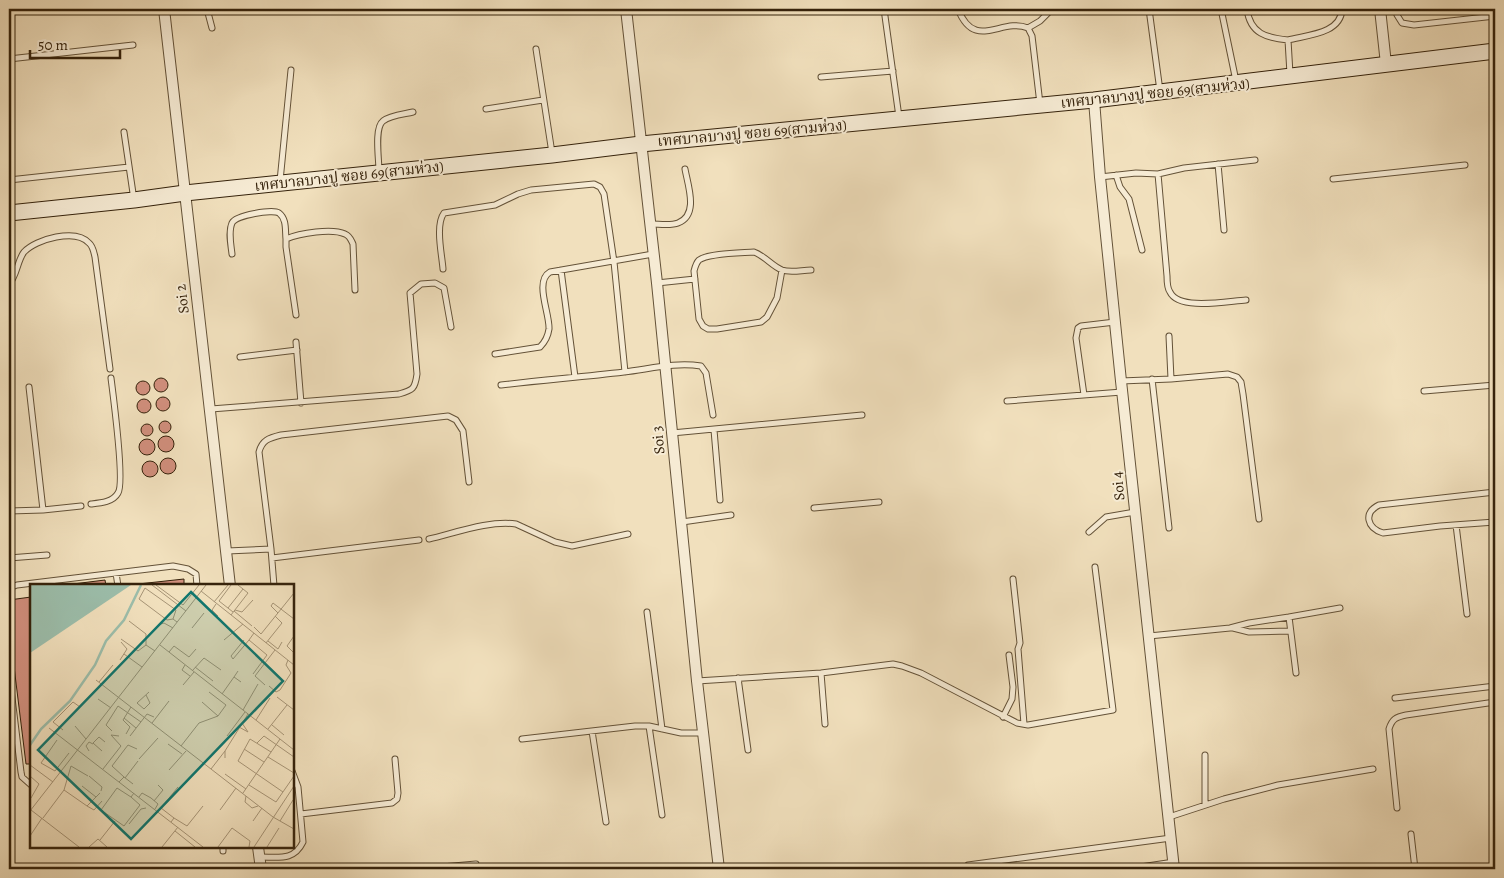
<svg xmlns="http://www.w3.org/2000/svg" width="1504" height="878" font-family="Alegreya,'Noto Serif Thai',serif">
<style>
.building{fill:#d18f7d;stroke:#35220b}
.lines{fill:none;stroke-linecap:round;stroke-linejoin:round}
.lane-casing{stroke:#645238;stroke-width:7}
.street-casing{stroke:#645238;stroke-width:12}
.secondary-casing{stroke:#35220b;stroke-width:17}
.lane{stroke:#f6ebd4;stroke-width:5}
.street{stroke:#f6ebd4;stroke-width:10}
.secondary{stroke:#f6ebd4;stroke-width:15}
.labels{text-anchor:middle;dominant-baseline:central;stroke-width:4;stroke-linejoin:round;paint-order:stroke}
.street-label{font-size:15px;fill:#35220b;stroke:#f6ebd4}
.inset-river{fill:none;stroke:#9cbeab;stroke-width:2.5}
.inset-road{fill:none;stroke:#a69476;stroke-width:1}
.view{fill:#0f766e;fill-opacity:0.15;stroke:#0f766e;stroke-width:2.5}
.inset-edge{fill:none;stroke:#35220b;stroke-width:2.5}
</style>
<rect width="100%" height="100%" fill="#f1e0bd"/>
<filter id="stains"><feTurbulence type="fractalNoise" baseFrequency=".004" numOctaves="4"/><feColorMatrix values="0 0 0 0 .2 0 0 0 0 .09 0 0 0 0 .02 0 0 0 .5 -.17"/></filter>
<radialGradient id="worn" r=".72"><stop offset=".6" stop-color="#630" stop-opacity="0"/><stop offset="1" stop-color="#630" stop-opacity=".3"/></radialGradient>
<!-- building -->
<path class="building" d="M154 385a7 7 0 1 1 14 0a7 7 0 1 1-14 0Z
M136 388a7 7 0 1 1 14 0a7 7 0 1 1-14 0Z
M156 404a7 7 0 1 1 14 0a7 7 0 1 1-14 0Z
M137 406a7 7 0 1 1 14 0a7 7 0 1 1-14 0Z
M159 427a6 6 0 1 1 12 0a6 6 0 1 1-12 0Z
M141 430a6 6 0 1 1 12 0a6 6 0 1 1-12 0Z
M158 444a8 8 0 1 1 16 0a8 8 0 1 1-16 0Z
M139 447a8 8 0 1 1 16 0a8 8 0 1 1-16 0Z
M160 466a8 8 0 1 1 16 0a8 8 0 1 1-16 0Z
M142 469a8 8 0 1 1 16 0a8 8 0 1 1-16 0Z
M 184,579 L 184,586 L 129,585 Z
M 105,580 L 106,586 L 73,586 L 73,584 Z
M 31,597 L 31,764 L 26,764 L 9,626 L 9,600 Z"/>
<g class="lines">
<!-- lane casing -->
<g class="lane-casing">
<path id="lane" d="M 207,9 L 212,28
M 884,9 L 899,117
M 958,9 C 975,52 1001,17 1028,28 L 1032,36 L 1040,104
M 1149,9 L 1160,91
M 1221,9 L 1236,81
M 1247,9 C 1250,34 1267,38 1288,40 L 1290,74
M 1396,9 L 1397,15 L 1402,23 L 1414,25 L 1495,16
M 1028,28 L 1040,21 L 1052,9
M 1288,40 C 1307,35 1341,34 1342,9
M 536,49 L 552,153
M 9,59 L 133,45
M 821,77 L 893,71
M 486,109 L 543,100
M 124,132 L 134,200
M 1218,164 L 1224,230
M 379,171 C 379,159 374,128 383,121 C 390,115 405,114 413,112
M 1158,174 L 1184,168 L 1255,160
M 1116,175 L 1120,187 L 1129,199 L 1142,250
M 1100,177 L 1136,173 L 1158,174 L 1167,276 C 1167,281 1167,288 1170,292 C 1179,311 1228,301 1246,300
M 1333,179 L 1465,165
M 9,180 L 129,167
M 280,181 L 291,70
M 651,224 C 659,224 671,226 678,223 C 699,215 688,186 685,169
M 232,254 C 231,245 228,232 232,223 C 236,215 273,209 279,213 C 287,219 285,231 286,239
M 443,269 C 442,255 435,225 444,213 L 495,205 L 518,194 L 531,190 L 594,184 L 600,187 L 604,194 L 614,262 L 625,372
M 561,270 L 575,377
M 782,270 L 777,298 L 767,317 L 761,322 L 717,329 L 708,329 L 703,326 L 699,319 L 694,271 C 695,267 696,263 699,260 C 709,253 741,253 754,252 C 765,256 772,266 782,270 C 791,273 802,270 811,270
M 657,283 L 695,279
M 9,284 C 17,276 17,261 24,252 C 36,239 76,228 89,243 C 93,246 94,253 95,257 L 110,369
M 296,315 L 286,247 L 286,239 C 300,233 332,228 345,234 C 350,236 351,240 353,244 L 355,290
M 1169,336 L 1171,379
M 296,342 L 301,403
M 495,354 L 540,347 C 545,342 548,336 549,329 C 550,314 534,281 550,272 L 653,254
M 240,357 L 297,350
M 1152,379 L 1169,528
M 1121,381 L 1171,379 L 1228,374 L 1237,377 L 1241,382 L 1243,394 L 1259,519
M 501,385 C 542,380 583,377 624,372 C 650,369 675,362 701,366 L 706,373 L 713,415
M 29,387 L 43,510
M 1424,391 L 1495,385
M 1084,395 L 1076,338 L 1078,328 L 1081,326 L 1115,322
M 1007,401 L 1122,392
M 211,409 L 399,394 C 413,390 415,389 417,374 L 410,293 L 421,284 L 435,283 L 444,288 L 451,327
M 714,430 L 720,500
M 672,433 L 862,415
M 1495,492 L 1379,505 C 1363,513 1367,528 1383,533 L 1440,526 L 1495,522
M 91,504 C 101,503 113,502 118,493 C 125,483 113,394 111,378
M 814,508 L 879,502
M 9,511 L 43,510 L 81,506
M 682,522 L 731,515
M 1456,525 L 1467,614
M 1089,532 L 1106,517 L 1135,512
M 429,539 C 455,533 490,520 516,524 L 555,542 L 572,546 L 628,534
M 271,549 L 259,452 C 262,440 269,438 281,435 L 448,416 L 456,420 L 463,431 L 469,482
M 227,551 L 271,549 L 274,586
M 9,558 L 47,555
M 272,558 L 419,540
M 116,573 L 118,586
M 1013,579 L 1020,643 L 1018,649 L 1024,724
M 9,588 L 17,585 L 173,566 L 188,569 L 196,574 L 197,586
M 647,612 L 662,729
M 1233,628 L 1249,632 L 1289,631
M 1149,636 L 1230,628 L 1249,623 L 1289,617
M 9,673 L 21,772 L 22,777 L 31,785
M 821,673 L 825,724
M 1296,673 L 1289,617 L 1340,608
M 738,678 L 748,750
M 697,681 L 821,673 L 893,664 L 902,666 L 921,673 L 1017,723 L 1028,725 L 1113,710 L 1095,567
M 1395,698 L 1495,686
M 1003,717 L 1012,699 L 1013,687 L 1009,655
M 649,726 L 662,815
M 592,731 L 606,822
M 522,739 L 635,726 L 649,726 L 681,733 L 703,733
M 1205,755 L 1205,805
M 1397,808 L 1389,729 C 1392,719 1396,717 1406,715 L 1495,702
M 301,814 L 392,803 L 397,799 L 398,793 L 395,759
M 1169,817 L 1224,799 L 1278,785 L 1373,769
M 1411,834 L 1415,869
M 223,847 L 223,851
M 260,857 C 279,857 294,861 303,842 L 298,787 L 292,771
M 968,865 L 1171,838
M 419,869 L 476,864
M 1127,869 L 1174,862"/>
</g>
<!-- street casing -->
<g class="street-casing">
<path id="street" d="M 164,9 L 230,586
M 626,9 L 657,283 L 697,681 L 719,869
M 1380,9 L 1386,64
M 1094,100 L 1100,177 L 1121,381 L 1174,869
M 258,847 L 261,869"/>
</g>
<!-- secondary casing -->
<g class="secondary-casing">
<path id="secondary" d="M 9,213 L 134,200 L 185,193 L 552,155 L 641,144 L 1094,100 L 1495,51"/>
</g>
<!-- lane -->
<use href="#lane" class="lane"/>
<!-- street -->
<use href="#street" class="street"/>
<!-- secondary -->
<use href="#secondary" class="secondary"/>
</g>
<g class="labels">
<!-- street labels -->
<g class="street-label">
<text transform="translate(1155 93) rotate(-6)">เทศบาลบางปู ซอย 69(สามห่วง)</text>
<text transform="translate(752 133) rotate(-5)">เทศบาลบางปู ซอย 69(สามห่วง)</text>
<text transform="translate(349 176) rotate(-6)">เทศบาลบางปู ซอย 69(สามห่วง)</text>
<text transform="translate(182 299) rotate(-97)">Soi 2</text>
<text transform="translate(658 440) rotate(-96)">Soi 3</text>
<text transform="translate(1118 486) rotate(-96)">Soi 4</text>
</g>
</g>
<!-- overview -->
<g transform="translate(30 584)">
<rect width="264" height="264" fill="#f1e0bd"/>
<path d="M 0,1 L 101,1 L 0,69 Z" fill="#9cbeab"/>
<path class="inset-river" d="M 0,161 L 11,145 L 40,117 L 65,81 L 76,57 L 94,36 L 111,1"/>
<path class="inset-road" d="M 122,1 L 156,27M 126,1 L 153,21 L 169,1M 201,1 L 189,17 L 203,28M 171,7 L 264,81M 184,18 L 198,1M 186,20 L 182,26 L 188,32M 198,24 L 213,5M 205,26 L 212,28 L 223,16M 204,27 L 222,42M 248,29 L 241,22 L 243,19 L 264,35M 201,31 L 218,9 L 208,1M 143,35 L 146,26 L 115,4 L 109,15 L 137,36 L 143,35 L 147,38M 99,37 L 116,50 L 116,61M 128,41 L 134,39 L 143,44M 224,43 L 231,50 L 264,9M 162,44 L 174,29M 264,52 L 257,62 L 264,69M 91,55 L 108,67 L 116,61 L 125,67M 194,56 L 213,40M 214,56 L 201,72 L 203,75 L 219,56M 238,57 L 248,65 L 252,58M 236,59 L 252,39 L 245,32M 130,61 L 264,166M 139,68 L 144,62 L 159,73 L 166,65M 94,70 L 112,83M 90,76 L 97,65 L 91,58M 155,81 L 152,86 L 160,92M 165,83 L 183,97M 162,87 L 174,74 L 191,86M 208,87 L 204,93 L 211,98M 223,90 L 237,71 L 219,56 L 224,49M 66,96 L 243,233 L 264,245M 69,98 L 83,81M 153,101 L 164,88M 235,101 L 225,92 L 245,66M 239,102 L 246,108 L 250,106 L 261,89 L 256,81 L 258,76M 192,110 L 204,93M 116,111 L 120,119 L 114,125 L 107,119 L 119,108M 247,113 L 264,126M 68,115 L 81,124M 172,118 L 188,132M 213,126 L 228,100M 94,134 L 106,144M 226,136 L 240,114M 122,139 L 139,117M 242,141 L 254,151M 45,142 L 56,155M 209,143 L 218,148 L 212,139M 19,144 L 173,263M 238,145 L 257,121M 33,146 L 23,138 L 43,118 L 50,123M 82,147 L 76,141 L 88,122 L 111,138M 96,150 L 100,143 L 93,136 L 101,123M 100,152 L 117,130 L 124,133M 197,152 L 215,128M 27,156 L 11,179 L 25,187 L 39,169M 227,159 L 234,152 L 264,173M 138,160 L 152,170M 151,162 L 169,139 L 188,132 L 196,121 L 179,108M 214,165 L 234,178M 59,167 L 56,162 L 59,158 L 63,160M 72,167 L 63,159 L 69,153 L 75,158M 241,168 L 220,155 L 208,177 L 253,208M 238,173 L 264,189M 195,174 L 195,167 L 218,130M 109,175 L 128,154M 0,181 L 23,198M 73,185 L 91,162 L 81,151 L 89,152M 181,185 L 195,167M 139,186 L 156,167M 195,190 L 216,205M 0,192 L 9,200 L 1,214M 59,192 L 72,203 L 71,207M 94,193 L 82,182 L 98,161 L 107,165M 95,194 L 108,177M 89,198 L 94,193 L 103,200M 219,201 L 246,218 L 264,192M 52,202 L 66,213M 34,206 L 41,182 L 58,192M 213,209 L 250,155M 216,212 L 215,218 L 222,224 L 228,222M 101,213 L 110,221 L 94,242 L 71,226 L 87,204 L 101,213 L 104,209M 109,213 L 112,209 L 121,214 L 128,220 L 125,225M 124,217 L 133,206 L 128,201M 57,222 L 64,226 L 72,217M 1,226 L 49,263M 190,226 L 206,204M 0,227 L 176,1M 13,234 L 34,206 L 57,222 L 70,209M 144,234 L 157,242 L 173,222M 223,237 L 232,224M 250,237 L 263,216M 141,238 L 144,234 L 131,224 L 148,203M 99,240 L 111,225 L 116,224M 145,247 L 165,263M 0,252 L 12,234M 70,256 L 85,237M 59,263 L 68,255 L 77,263M 132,263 L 148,243M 188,263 L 202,244 L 220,257 L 219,263M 224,263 L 264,202M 237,263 L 249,244"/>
<path class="view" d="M 161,8 L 253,97 L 101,255 L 8,166 Z"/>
<rect width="264" height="264" class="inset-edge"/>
</g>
<!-- margin -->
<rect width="1504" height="878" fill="none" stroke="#f1e0bd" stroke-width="30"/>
<rect x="10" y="10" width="1484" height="858" fill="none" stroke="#35220b" stroke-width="2.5"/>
<rect x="15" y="15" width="1474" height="848" fill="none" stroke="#35220b"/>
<!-- scale -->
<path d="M30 50v8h90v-8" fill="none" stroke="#35220b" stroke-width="2.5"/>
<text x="38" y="50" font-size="15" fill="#35220b" stroke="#f6ebd4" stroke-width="4" paint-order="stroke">50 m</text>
<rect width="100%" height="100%" filter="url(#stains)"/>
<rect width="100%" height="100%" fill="url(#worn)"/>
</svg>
